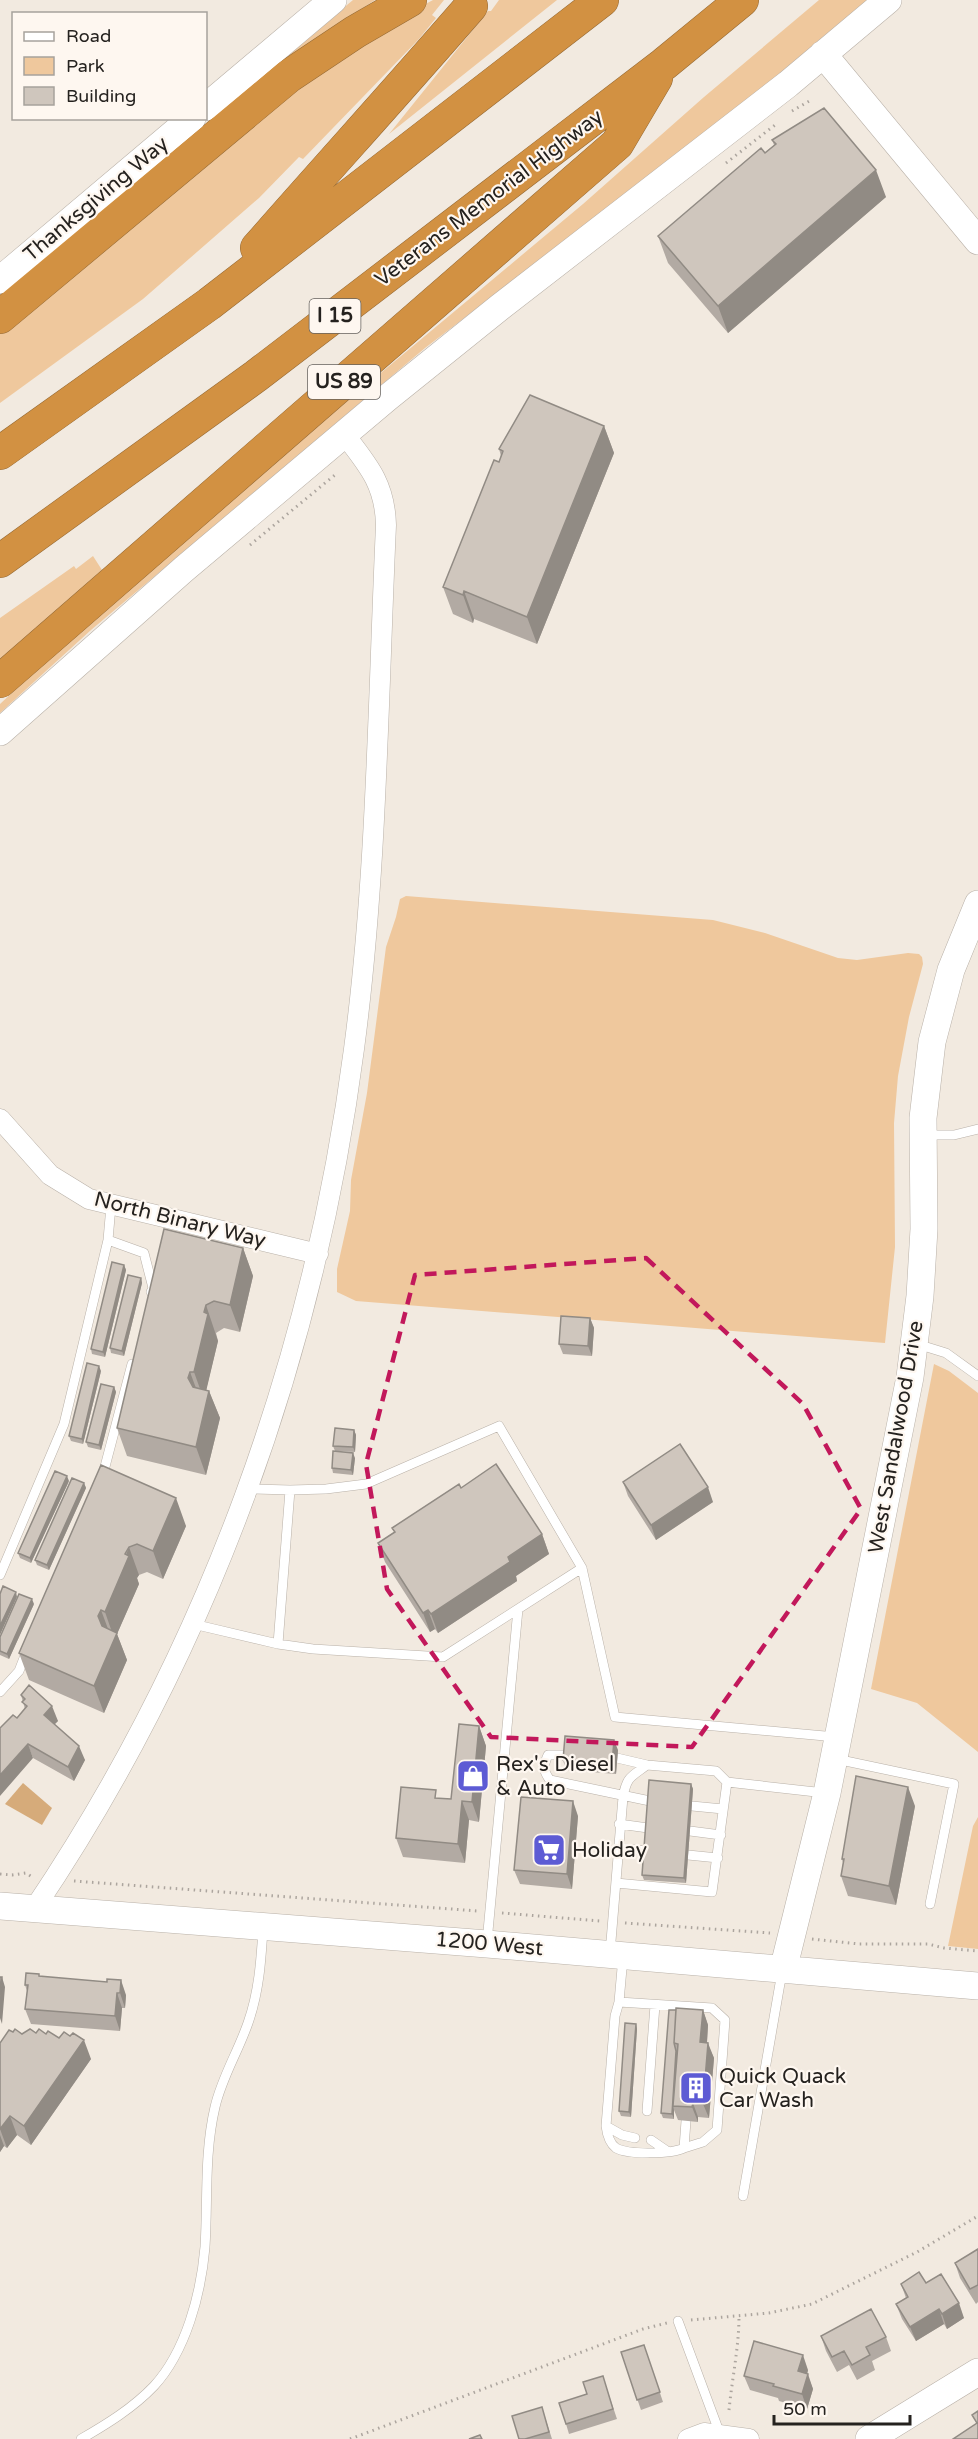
<svg xmlns="http://www.w3.org/2000/svg" width="978" height="2439" font-family="'Varela Round',sans-serif">
<style>
.green{fill:#efc89d}
.water{fill:#d6ab7a}
.lines{fill:none;stroke-linecap:round;stroke-linejoin:round}
.lane-casing{stroke:#b9b1a8;stroke-width:10}
.street-casing{stroke:#b9b1a8;stroke-width:21}
.secondary-casing{stroke:#b9b1a8;stroke-width:28}
.highway-casing{stroke:#956a36;stroke-width:34}
.path{stroke:#aca59e;stroke-width:3;stroke-dasharray:1.5 4.5;stroke-linecap:butt}
.lane{stroke:#fff;stroke-width:9}
.street{stroke:#fff;stroke-width:20}
.secondary{stroke:#fff;stroke-width:27}
.highway{stroke:#d29142;stroke-width:33}
.wall{fill:#b2aaa3}
.shaded-wall{fill:#918b84}
.building{fill:#cfc6bd;stroke:#918b84;stroke-width:1.5}
.marked{fill:none;stroke:#c2185b;stroke-width:4.5;stroke-dasharray:12 8;stroke-linejoin:round}
.labels{text-anchor:middle;dominant-baseline:central;stroke-width:4.5;stroke-linejoin:round;paint-order:stroke}
.shield{fill:#fef7f0;stroke:#66625e;stroke-width:1.5}
.shield-label{font-size:20px;font-weight:bold;fill:#25221f}
.street-label{font-size:21px;fill:#25221f;stroke:#fef7f0}
.poi-label{font-size:21px;fill:#25221f;stroke:#fef7f0;text-anchor:start}
</style>
<rect width="100%" height="100%" fill="#f2eae0"/>
<!-- green -->
<path class="green" d="M 353,0 L 375,0 L 291,56 L 288,54 Z
M 433,0 L 444,0 L 432,15 L 436,18 L 419,39 L 303,159 L 299,157 L 259,198 L 143,299 L 0,403 L 0,329 L 245,126 L 379,29 Z
M 499,0 L 557,0 L 389,134 L 488,11 L 491,11 Z
M 819,0 L 868,0 L 738,109 L 425,348 L 91,630 L 0,713 L 0,704 L 30,676 L 334,412 L 583,204 L 704,97 Z
M 93,556 L 102,570 L 0,662 L 0,618 L 74,566 L 76,569 Z
M 406,896 L 713,920 L 765,933 L 838,958 L 857,960 L 908,953 L 919,954 L 922,957 L 923,964 L 909,1017 L 898,1076 L 894,1123 L 895,1247 L 885,1343 L 356,1301 L 337,1292 L 337,1269 L 350,1211 L 351,1180 L 367,1093 L 386,947 L 396,917 L 400,899 Z
M 934,1364 L 949,1371 L 978,1393 L 978,1752 L 917,1703 L 871,1689 Z
M 978,1817 L 978,1949 L 948,1946 L 973,1826 Z"/>
<!-- water -->
<path class="water" d="M 23,1783 L 52,1808 L 42,1825 L 5,1804 Z"/>
<g class="lines">
<!-- lane casing -->
<g class="lane-casing">
<path id="lane" d="M 925,1135 L 954,1135 L 978,1129
M 108,1240 L 144,1253 L 153,1288 L 151,1292
M 917,1344 L 946,1353 L 978,1376
M 102,1478 L 132,1364
M 582,1568 L 615,1717 L 836,1737
M 0,1575 L 64,1424 L 108,1240 L 111,1206
M 193,1624 L 278,1644 L 290,1490 L 249,1489
M 278,1644 L 313,1649 L 443,1657 L 582,1568 L 499,1426 L 366,1484 L 326,1489 L 290,1490
M 0,1692 L 19,1671 L 26,1653
M 568,1755 L 548,1755 C 543,1766 543,1771 550,1780 L 650,1801
M 617,1758 L 647,1765
M 836,1759 L 954,1784 L 930,1904
M 692,1806 L 723,1809
M 619,1824 L 648,1828
M 690,1831 L 721,1835
M 619,1848 L 646,1851
M 688,1855 L 718,1858
M 616,1883 L 712,1892 L 727,1782
M 487,1942 L 518,1609
M 610,1953 L 623,1797 C 627,1776 631,1777 647,1765 L 716,1771 L 727,1782 L 825,1793
M 623,1957 L 619,2002 L 615,2016 L 606,2126 C 607,2134 609,2143 616,2148 C 628,2155 672,2154 684,2148 L 686,2121
M 619,2002 L 712,2008 L 725,2020 L 717,2130 L 703,2142 L 684,2148
M 647,2111 L 655,2005
M 606,2126 L 622,2135 L 635,2138
M 651,2140 L 667,2151
M 743,2196 L 782,1972
M 678,2321 L 720,2434
M 81,2439 C 107,2424 133,2408 154,2386 C 186,2351 201,2294 205,2247 C 208,2200 204,2154 215,2107 C 222,2077 238,2052 248,2023 C 259,1992 261,1961 263,1929"/>
</g>
<!-- street casing -->
<g class="street-casing">
<path id="street" d="M 0,1119 L 50,1175 L 89,1199 L 318,1254
M 34,1909 C 208,1651 314,1356 354,1049 C 377,875 378,700 386,525 C 385,484 368,465 344,434
M 688,2439 L 704,2433 L 749,2439"/>
</g>
<!-- secondary casing -->
<g class="secondary-casing">
<path id="secondary" d="M 823,54 L 978,241
M 206,107 L 333,0
M 0,280 L 192,118
M 0,732 L 184,569 L 387,398 L 500,307 L 788,84 L 888,0
M 0,1906 L 487,1944 L 978,1986
M 783,1970 L 827,1793 L 910,1377 L 920,1296 L 924,1229 L 923,1118 L 932,1042 L 951,970 L 978,904
M 869,2439 L 978,2372"/>
</g>
<!-- highway casing -->
<g class="highway-casing">
<path id="highway" d="M 257,248 C 328,167 400,88 471,6
M 0,317 L 289,76 L 355,32 L 410,0
M 0,453 L 209,304 L 602,0
M 0,561 L 256,376 L 664,64 L 742,0
M 0,681 L 617,144 L 656,78"/>
</g>
<!-- path -->
<path class="path" d="M 792,111 L 811,100
M 726,163 L 775,125
M 250,545 L 336,474
M 0,1874 L 12,1875 L 26,1873 L 32,1877
M 74,1881 L 478,1911
M 502,1913 L 600,1921
M 625,1923 L 770,1933
M 812,1939 L 859,1944 L 928,1944 L 944,1948 L 978,1951
M 691,2320 L 769,2313 L 812,2304 L 917,2252 L 978,2216
M 729,2410 C 732,2379 739,2347 739,2316
M 350,2439 L 643,2329 L 667,2323"/>
<!-- lane -->
<use href="#lane" class="lane"/>
<!-- street -->
<use href="#street" class="street"/>
<!-- secondary -->
<use href="#secondary" class="secondary"/>
<!-- highway -->
<use href="#highway" class="highway"/>
</g>
<!-- wall -->
<path class="wall" d="M 772,140 L 886,197 L 728,333 L 668,263 L 658,236 L 774,145 Z
M 604,426 L 614,453 L 537,644 L 474,619 L 473,623 L 453,614 L 443,587 L 499,462 L 501,456 L 499,449 Z
M 243,1248 L 253,1276 L 240,1332 L 224,1328 L 216,1333 L 218,1341 L 206,1390 L 209,1391 L 220,1418 L 206,1475 L 127,1456 L 117,1428 Z
M 124,1265 L 126,1270 L 105,1357 L 92,1354 L 91,1349 Z
M 141,1278 L 142,1283 L 124,1356 L 111,1353 L 110,1348 Z
M 590,1318 L 594,1328 L 592,1356 L 563,1354 L 559,1344 Z
M 101,1371 L 83,1444 L 71,1441 L 69,1436 Z
M 114,1387 L 116,1392 L 101,1450 L 88,1447 L 86,1442 Z
M 354,1430 L 356,1435 L 355,1452 L 335,1451 L 333,1446 Z
M 355,1458 L 353,1475 L 333,1473 L 332,1468 Z
M 101,1465 L 186,1526 L 163,1579 L 147,1572 L 139,1575 L 137,1578 L 139,1584 L 117,1634 L 127,1660 L 104,1713 L 29,1680 L 19,1653 Z
M 69,1481 L 31,1563 L 20,1558 L 18,1553 Z
M 623,1482 L 713,1502 L 656,1540 L 628,1496 Z
M 84,1483 L 86,1488 L 49,1570 L 37,1565 L 35,1560 Z
M 461,1488 L 542,1534 L 549,1554 L 516,1576 L 517,1581 L 438,1633 L 435,1629 L 430,1632 L 385,1562 L 378,1543 L 394,1532 L 392,1528 Z
M 34,1604 L 9,1659 L 0,1655 L 0,1637 Z
M 21,1695 L 58,1721 L 54,1724 L 85,1760 L 74,1781 L 33,1758 L 17,1718 L 25,1709 Z
M 479,1726 L 486,1746 L 479,1822 L 469,1820 L 465,1863 L 403,1857 L 396,1838 L 439,1798 L 451,1799 Z
M 618,1750 L 616,1774 L 566,1770 L 563,1760 Z
M 691,1784 L 693,1789 L 686,1883 L 644,1880 L 642,1875 Z
M 915,1806 L 896,1905 L 848,1896 L 841,1876 L 843,1863 L 842,1859 Z
M 578,1816 L 572,1889 L 520,1884 L 514,1870 Z
M 40,1976 L 126,1995 L 125,2008 L 122,2008 L 120,2031 L 31,2024 L 25,2009 L 27,1991 L 25,1985 Z
M 676,2010 L 703,2010 L 708,2025 L 707,2043 L 714,2058 L 709,2118 L 698,2117 L 698,2122 L 678,2120 L 674,2110 L 674,2119 L 663,2118 L 661,2113 Z
M 636,2024 L 637,2029 L 631,2117 L 621,2116 L 619,2111 Z
M 13,2032 L 22,2034 L 46,2034 L 91,2059 L 31,2145 L 17,2135 L 7,2148 L 4,2146 L 0,2152 L 0,2043 Z
M 978,2249 L 978,2302 L 976,2304 L 960,2278 L 955,2263 Z
M 926,2283 L 964,2318 L 947,2329 L 944,2324 L 916,2341 L 902,2319 L 896,2304 L 906,2298 L 901,2284 Z
M 821,2336 L 886,2337 L 891,2351 L 872,2361 L 875,2370 L 857,2380 L 849,2365 L 837,2372 L 826,2351 Z
M 644,2345 L 663,2402 L 641,2410 L 621,2352 Z
M 808,2370 L 807,2374 L 813,2389 L 807,2409 L 779,2401 L 778,2398 L 750,2390 L 744,2376 Z
M 606,2386 L 617,2419 L 569,2434 L 566,2424 L 587,2394 Z
M 545,2417 L 552,2439 L 519,2439 Z"/>
<!-- shaded-wall -->
<path class="shaded-wall" d="M 876,170 L 886,197 L 728,333 L 718,306 Z
M 604,426 L 614,453 L 537,644 L 527,617 Z
M 464,591 L 474,619 L 473,623 L 463,595 Z
M 243,1248 L 253,1276 L 240,1332 L 230,1305 Z
M 124,1265 L 126,1270 L 105,1357 L 103,1352 Z
M 141,1278 L 142,1283 L 124,1356 L 122,1351 Z
M 206,1305 L 218,1341 L 204,1400 L 194,1372 Z
M 590,1318 L 594,1328 L 592,1356 L 588,1346 Z
M 99,1366 L 101,1371 L 83,1444 L 82,1439 Z
M 190,1372 L 200,1399 L 188,1378 Z
M 114,1387 L 116,1392 L 101,1450 L 99,1445 Z
M 209,1391 L 220,1418 L 206,1475 L 196,1447 Z
M 354,1430 L 356,1435 L 355,1452 L 353,1447 Z
M 353,1453 L 355,1458 L 353,1475 L 351,1470 Z
M 67,1476 L 69,1481 L 31,1563 L 30,1558 Z
M 84,1483 L 86,1488 L 49,1570 L 47,1565 Z
M 708,1487 L 713,1502 L 656,1540 L 651,1525 Z
M 176,1498 L 186,1526 L 163,1579 L 153,1551 Z
M 542,1534 L 549,1554 L 516,1576 L 517,1581 L 438,1633 L 431,1614 L 508,1557 Z
M 129,1547 L 139,1575 L 137,1578 L 139,1584 L 117,1634 L 127,1660 L 104,1713 L 94,1686 L 98,1616 L 101,1610 L 111,1637 L 114,1638 L 105,1612 Z
M 16,1592 L 17,1597 L 0,1635 L 0,1626 Z
M 32,1599 L 34,1604 L 9,1659 L 7,1654 Z
M 428,1610 L 435,1629 L 430,1632 L 423,1613 Z
M 52,1706 L 58,1721 L 49,1730 L 44,1715 Z
M 479,1726 L 486,1746 L 479,1822 L 472,1802 Z
M 614,1740 L 618,1750 L 616,1774 L 612,1764 Z
M 28,1744 L 33,1758 L 0,1796 L 0,1775 Z
M 79,1746 L 85,1760 L 74,1781 L 68,1767 Z
M 691,1784 L 693,1789 L 686,1883 L 684,1878 Z
M 908,1787 L 915,1806 L 896,1905 L 889,1886 Z
M 462,1801 L 469,1820 L 465,1863 L 458,1844 Z
M 573,1801 L 578,1816 L 572,1889 L 567,1874 Z
M 2,1977 L 5,1987 L 2,2024 L 0,2018 L 0,1997 Z
M 121,1980 L 126,1995 L 125,2008 L 120,1993 Z
M 117,1993 L 122,2008 L 120,2031 L 115,2016 Z
M 703,2010 L 708,2025 L 706,2057 L 700,2042 Z
M 636,2024 L 637,2029 L 631,2117 L 629,2112 Z
M 84,2040 L 91,2059 L 31,2145 L 24,2126 Z
M 708,2043 L 714,2058 L 709,2118 L 703,2104 Z
M 676,2051 L 673,2106 L 674,2110 L 674,2119 L 672,2114 Z
M 693,2103 L 698,2117 L 698,2122 L 692,2107 Z
M 10,2116 L 17,2135 L 7,2148 L 0,2129 Z
M 0,2135 L 4,2146 L 0,2152 Z
M 959,2303 L 964,2318 L 947,2329 L 942,2314 Z
M 939,2309 L 944,2324 L 916,2341 L 910,2327 Z
M 803,2355 L 808,2370 L 804,2386 L 798,2371 Z
M 808,2374 L 813,2389 L 807,2409 L 802,2394 Z"/>
<!-- building -->
<path class="building" d="M 824,108 L 876,170 L 718,306 L 658,236 L 761,148 L 765,153 L 776,144 L 772,140 Z
M 530,395 L 604,426 L 527,617 L 464,591 L 463,595 L 443,587 L 494,460 L 499,462 L 503,451 L 499,449 Z
M 164,1229 L 243,1248 L 230,1305 L 214,1301 L 206,1305 L 204,1312 L 208,1314 L 194,1372 L 190,1372 L 188,1378 L 193,1387 L 209,1391 L 196,1447 L 117,1428 Z
M 112,1262 L 124,1265 L 103,1352 L 91,1349 Z
M 128,1275 L 141,1278 L 122,1351 L 110,1348 Z
M 561,1316 L 590,1318 L 588,1346 L 559,1344 Z
M 87,1363 L 99,1366 L 82,1439 L 69,1436 Z
M 101,1384 L 114,1387 L 99,1445 L 86,1442 Z
M 335,1428 L 354,1430 L 353,1447 L 333,1446 Z
M 680,1444 L 708,1487 L 651,1525 L 623,1482 Z
M 333,1451 L 353,1453 L 351,1470 L 332,1468 Z
M 496,1464 L 542,1534 L 508,1557 L 510,1562 L 431,1614 L 428,1610 L 423,1613 L 378,1543 L 395,1532 L 392,1528 L 459,1484 L 461,1488 Z
M 101,1465 L 176,1498 L 153,1551 L 137,1544 L 129,1547 L 125,1554 L 129,1556 L 105,1612 L 101,1610 L 98,1616 L 102,1626 L 117,1633 L 94,1686 L 19,1653 Z
M 55,1471 L 67,1476 L 30,1558 L 18,1553 Z
M 72,1478 L 84,1483 L 47,1565 L 35,1560 Z
M 3,1586 L 16,1592 L 0,1626 L 0,1594 Z
M 19,1594 L 32,1599 L 7,1654 L 0,1651 L 0,1637 Z
M 29,1685 L 52,1706 L 44,1715 L 79,1746 L 68,1767 L 28,1744 L 0,1775 L 0,1728 L 13,1715 L 17,1718 L 27,1706 L 22,1702 L 25,1699 L 21,1695 Z
M 459,1724 L 479,1726 L 472,1802 L 462,1801 L 458,1844 L 396,1838 L 401,1787 L 436,1790 L 435,1798 L 451,1799 Z
M 565,1736 L 614,1740 L 612,1764 L 563,1760 Z
M 856,1776 L 908,1787 L 889,1886 L 841,1876 L 844,1859 L 842,1859 Z
M 649,1780 L 691,1784 L 684,1878 L 642,1875 Z
M 521,1797 L 573,1801 L 567,1874 L 514,1870 Z
M 26,1973 L 39,1974 L 39,1976 L 107,1982 L 107,1979 L 121,1980 L 120,1993 L 117,1993 L 115,2016 L 25,2009 L 28,1985 L 25,1985 Z
M 0,1977 L 2,1977 L 0,1997 Z
M 676,2008 L 703,2010 L 700,2042 L 708,2043 L 703,2104 L 693,2103 L 692,2107 L 673,2106 L 678,2044 L 674,2043 Z
M 669,2010 L 676,2010 L 674,2043 L 676,2051 L 672,2114 L 661,2113 Z
M 625,2023 L 636,2024 L 629,2112 L 619,2111 Z
M 15,2029 L 22,2034 L 30,2029 L 36,2033 L 39,2029 L 46,2034 L 48,2031 L 59,2038 L 64,2032 L 70,2036 L 73,2033 L 84,2040 L 24,2126 L 10,2116 L 0,2129 L 0,2043 L 9,2030 L 13,2032 Z
M 978,2249 L 978,2285 L 970,2289 L 955,2263 Z
M 919,2272 L 926,2283 L 941,2274 L 959,2303 L 942,2314 L 939,2309 L 910,2327 L 896,2304 L 908,2297 L 901,2284 Z
M 871,2309 L 886,2337 L 866,2347 L 870,2355 L 852,2365 L 844,2351 L 832,2357 L 821,2336 Z
M 754,2341 L 803,2355 L 798,2371 L 808,2374 L 802,2394 L 773,2386 L 774,2384 L 744,2376 Z
M 644,2345 L 660,2392 L 637,2400 L 621,2352 Z
M 603,2376 L 613,2409 L 566,2424 L 559,2403 L 587,2394 L 583,2382 Z
M 542,2407 L 549,2432 L 525,2439 L 519,2439 L 512,2416 Z
M 978,2411 L 978,2439 L 953,2439 L 977,2423 L 972,2415 Z
M 480,2435 L 482,2439 L 469,2439 Z"/>
<!-- marked area -->
<path class="marked" d="M 646,1258 L 803,1404 L 861,1509 L 692,1747 L 491,1737 L 387,1589 L 366,1464 L 415,1275 Z"/>
<!-- icons -->
<defs>
<g id="shop-square" transform="scale(1.725)"><rect x="-9" y="-9" width="18" height="18" rx="4" fill="#5d5bd4" stroke="#fef7f0"/><path d="M-5-2.5h2.3a2.7 3.5 0 0 1 5.4 0H5L5.5 6h-11ZM-1.5-2.5h3a1.5 2.3 0 0 0-3 0Z" fill="#fff"/></g>
<g id="supermarket-square" transform="scale(1.725)"><rect x="-9" y="-9" width="18" height="18" rx="4" fill="#5d5bd4" stroke="#fef7f0"/><path d="M-6-5.5h2.5l.6 2H6L4.5 2H-2.5L-4.4-4H-6ZM-1.5 3.2a1.3 1.3 0 1 0 .1 0ZM3 3.2a1.3 1.3 0 1 0 .1 0Z" fill="#fff"/></g>
<g id="building-square" transform="scale(1.725)"><rect x="-9" y="-9" width="18" height="18" rx="4" fill="#5d5bd4" stroke="#fef7f0"/><path d="M-4-6H4V6H1V3H-1V6H-4ZM-2.5-4.3h1.7v1.8h-1.7ZM.8-4.3h1.7v1.8H.8ZM-2.5-1h1.7V.8h-1.7ZM.8-1h1.7V.8H.8Z" fill="#fff"/></g>
</defs>
<g fill-rule="evenodd">
<use href="#shop-square" x="473" y="1776"/>
<use href="#supermarket-square" x="549" y="1850"/>
<use href="#building-square" x="696" y="2088"/>
</g>
<g class="labels">
<!-- shield labels -->
<g class="shield">
<rect x="309.5" y="299" width="51" height="34" rx="4.5"/>
<rect x="308" y="365" width="72" height="34" rx="4.5"/>
</g>
<g class="shield-label">
<text x="335" y="316">I 15</text>
<text x="344" y="382">US 89</text>
</g>
<!-- street labels -->
<g class="street-label">
<text transform="translate(489 198) rotate(-37)">Veterans Memorial Highway</text>
<text transform="translate(96 199) rotate(-40)">Thanksgiving Way</text>
<text transform="translate(180 1220) rotate(14)">North Binary Way</text>
<text transform="translate(896 1437) rotate(-80)">West Sandalwood Drive</text>
<text transform="translate(489 1944) rotate(5)">1200 West</text>
</g>
<!-- poi labels -->
<g class="poi-label">
<text x="496" y="1764">Rex's Diesel<tspan x="496" dy="24">&amp; Auto</tspan></text>
<text x="572" y="1850">Holiday</text>
<text x="719" y="2076">Quick Quack<tspan x="719" dy="24">Car Wash</tspan></text>
</g>
</g>
<!-- legend -->
<rect x="12" y="12" width="195" height="108" fill="#fef7f0" stroke="#a7a29c" stroke-width="1.5"/>
<rect x="24" y="32" width="30" height="9" fill="#ffffff" stroke="#a7a29c" stroke-width="1.5"/>
<text x="66" y="42" font-size="18" fill="#25221f">Road</text>
<rect x="24" y="57" width="30" height="18" fill="#efc89d" stroke="#a7a29c" stroke-width="1.5"/>
<text x="66" y="72" font-size="18" fill="#25221f">Park</text>
<rect x="24" y="87" width="30" height="18" fill="#cfc6bd" stroke="#a7a29c" stroke-width="1.5"/>
<text x="66" y="102" font-size="18" fill="#25221f">Building</text>
<!-- scale -->
<path d="M774 2415v9h136v-9" fill="none" stroke="#25221f" stroke-width="3"/>
<text x="783" y="2415" font-size="18" fill="#25221f" stroke="#fef7f0" stroke-width="4.5" paint-order="stroke">50 m</text>
</svg>
